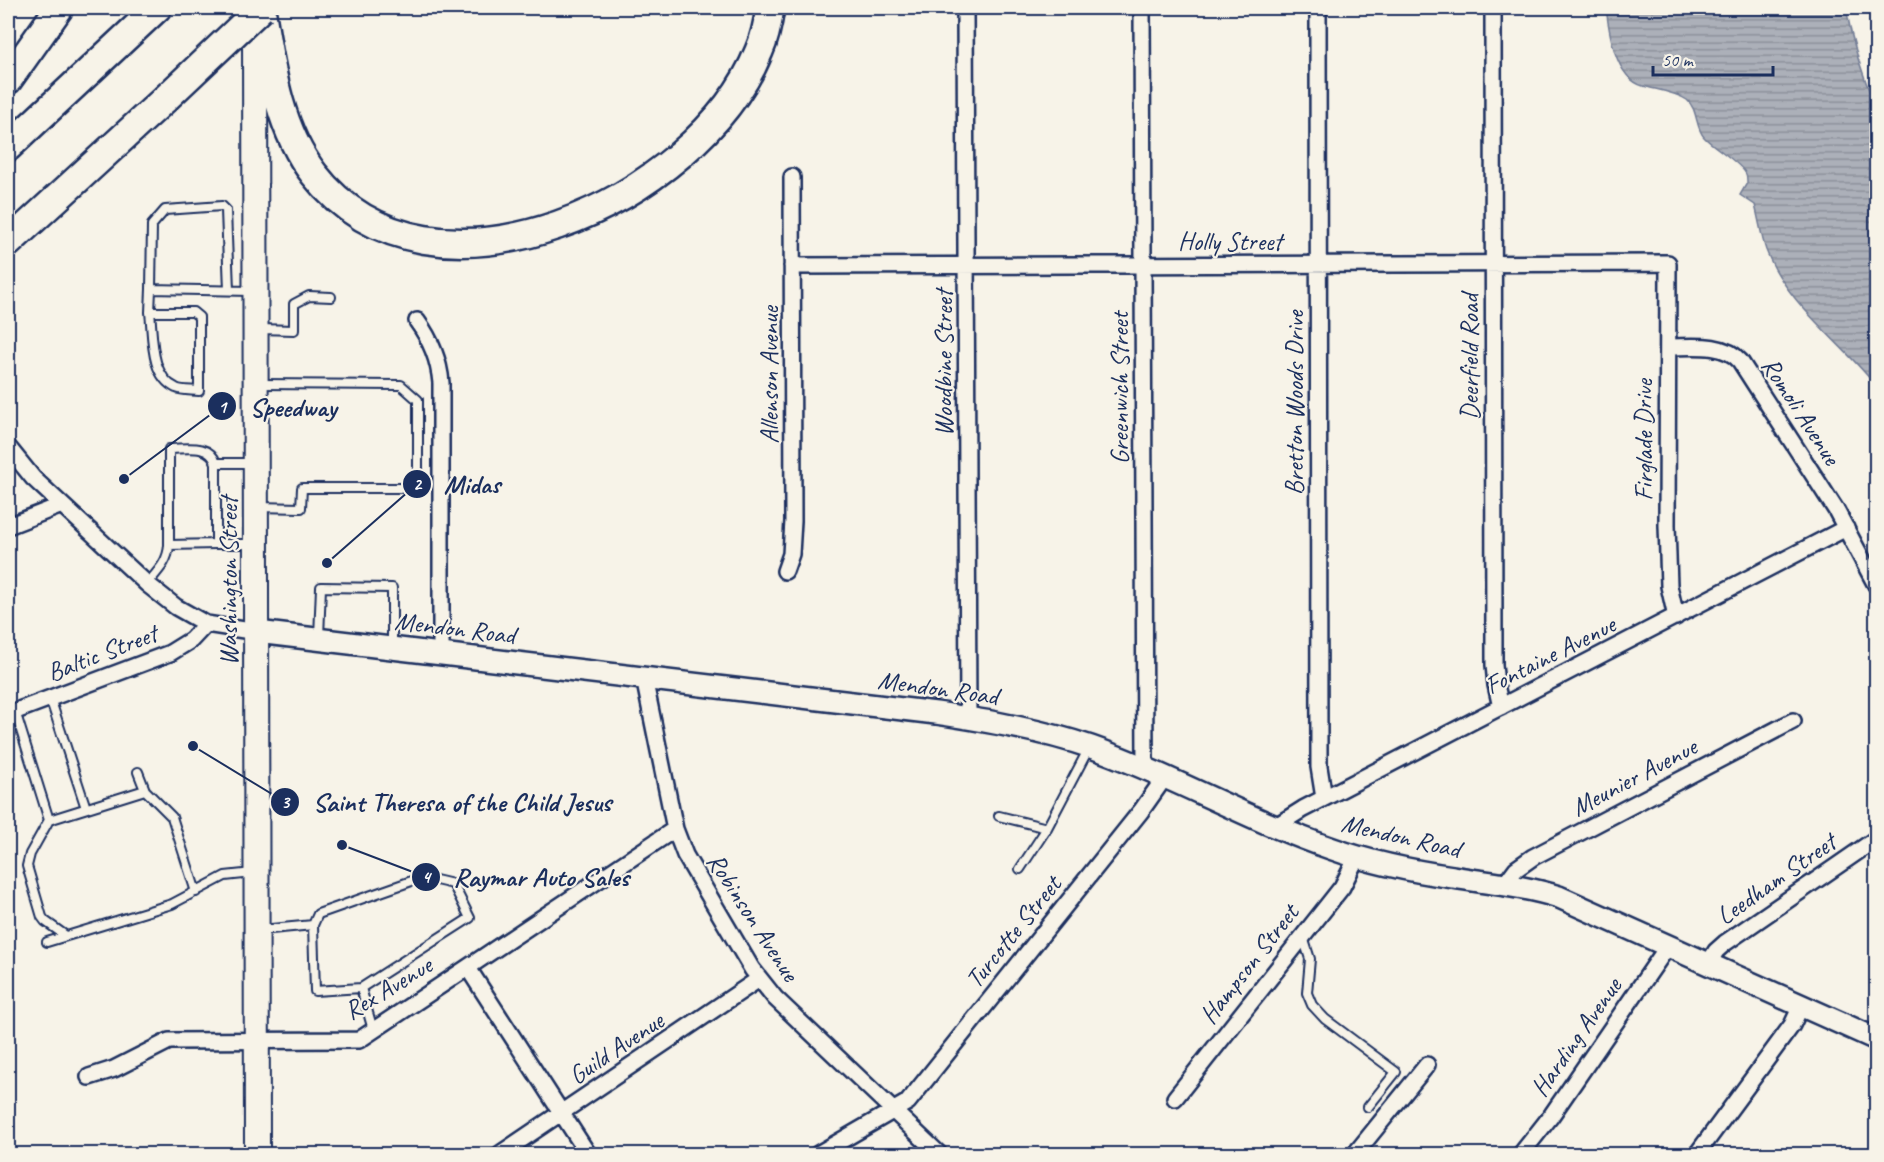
<svg xmlns="http://www.w3.org/2000/svg" width="1884" height="1162" font-family="Caveat,sans-serif">
<style>
.water{fill:url(#water-rules);stroke:#727c95;stroke-width:1.5}
.lines{fill:none;stroke-linecap:round;stroke-linejoin:round}
.lane-casing{stroke:#1b2f5e;stroke-width:12}
.street-casing{stroke:#1b2f5e;stroke-width:20}
.secondary-casing{stroke:#1b2f5e;stroke-width:26}
.primary-casing{stroke:#1b2f5e;stroke-width:28}
.highway-casing{stroke:#1b2f5e;stroke-width:32}
.lane{stroke:#f7f3e8;stroke-width:8}
.street{stroke:#f7f3e8;stroke-width:15}
.secondary{stroke:#f7f3e8;stroke-width:21}
.primary{stroke:#f7f3e8;stroke-width:24}
.highway{stroke:#f7f3e8;stroke-width:27}
.highway-bridge-casing{stroke:#1b2f5e;stroke-width:32;stroke-linecap:butt}
.highway-bridge{stroke:#f7f3e8;stroke-width:27}
.labels{text-anchor:middle;dominant-baseline:central;stroke-width:4.5;stroke-linejoin:round;paint-order:stroke}
.street-label{font-size:26px;fill:#1b2f5e;stroke:#f7f3e8}
.leader{fill:none;stroke:#1b2f5e;stroke-width:2}
.callout-dot{fill:#1b2f5e;stroke:#f7f3e8;stroke-width:2}
.mark-label{font-size:18px;text-anchor:middle;font-weight:bold;fill:#fff}
.callout-label{font-size:27px;text-anchor:middle;font-weight:bold;fill:#1b2f5e;stroke:#f7f3e8;stroke-width:4.5;stroke-linejoin:round;paint-order:stroke}
</style>
<defs>
<pattern id="water-rules" width="6" height="5" patternUnits="userSpaceOnUse" patternTransform="scale(1.5)"><rect width="6" height="5" fill="#acb0b9"/><path d="M0 2.5h6" fill="none" stroke="#8b909a"/></pattern>
</defs>
<rect width="100%" height="100%" fill="#f7f3e8"/>
<filter id="ink" filterUnits="userSpaceOnUse"><feTurbulence type="fractalNoise" baseFrequency=".0167" numOctaves="2"/><feDisplacementMap in="SourceGraphic" scale="12" xChannelSelector="R" yChannelSelector="G"/><feConvolveMatrix kernelMatrix="1 2 1 2 8 2 1 2 1" color-interpolation-filters="sRGB"/></filter>
<g filter="url(#ink)">
<!-- water -->
<path class="water" d="M 1606,8 L 1846,8 C 1852,42 1862,75 1876,107 L 1876,386 C 1840,340 1788,306 1766,250 C 1761,236 1759,220 1755,205 L 1740,195 L 1747,183 C 1747,180 1747,176 1746,174 C 1741,163 1713,147 1704,137 C 1695,127 1698,109 1687,100 C 1675,92 1657,90 1643,86 C 1615,78 1609,32 1606,8 Z"/>
<g class="lines">
<!-- lane casing -->
<g class="lane-casing">
<path id="lane" d="M 151,289 L 152,225 L 165,210 L 222,206 L 226,210 L 229,290
M 150,312 C 153,337 150,376 176,388 C 182,391 192,390 199,391 L 199,317 L 193,312 L 150,312 L 151,289 L 251,291
M 260,329 L 294,330 L 294,304 L 309,296 L 331,297
M 258,384 L 401,385 L 418,400 L 418,488 L 302,488 L 301,508 L 258,507
M 252,463 L 216,463 L 216,544 L 252,544
M 169,545 L 169,449 C 186,449 210,443 216,463
M 147,584 C 158,571 168,562 169,545 L 216,544
M 319,637 L 321,587 L 392,588 L 392,646
M 50,698 L 86,808
M 15,711 L 49,820
M 138,772 L 145,790 L 172,817 L 196,892
M 999,816 L 1047,828
M 1020,869 L 1047,828 L 1089,748
M 261,930 L 313,925
M 66,936 L 45,921 L 42,917 L 27,866 L 30,854 L 49,820 L 145,790
M 1303,937 L 1310,959 L 1307,993 L 1312,1005 L 1325,1019 L 1396,1072 L 1368,1107
M 47,942 L 172,904 L 225,876 L 253,873
M 361,988 L 470,918 L 453,884 L 423,877 L 318,914 L 313,925 L 315,991 L 361,988 L 373,1030"/>
</g>
<!-- street casing -->
<g class="street-casing">
<path id="street" d="M 965,8 L 968,718
M 1142,8 L 1145,769
M 1318,8 L 1319,767 L 1324,798
M 1493,8 L 1494,665 L 1496,685 L 1501,707
M 792,266 L 1668,263 L 1667,525 L 1669,586 L 1676,617
M 417,321 C 431,340 439,359 441,383 L 441,654
M 1668,347 C 1691,347 1724,342 1740,361 L 1836,510 L 1876,585
M 8,447 L 33,478 L 147,584 L 176,607 L 206,624 L 257,632
M 8,526 L 62,505
M 785,571 L 791,554 L 793,521 L 792,177
M 644,678 L 675,829 L 685,855 L 752,969 L 775,998 L 939,1154
M 8,714 L 170,653 L 191,640 L 206,624
M 1276,826 L 1303,809 L 1846,528
M 1504,885 L 1516,869 L 1533,857 L 1793,721
M 1708,964 L 1716,951 L 1725,943 L 1876,839
M 468,968 L 588,1154
M 89,1077 L 114,1069 L 169,1041 L 359,1040 L 675,829
M 1175,1098 L 1342,887 L 1357,857
M 500,1154 L 759,979
M 818,1154 L 908,1102 L 1141,811 L 1165,777
M 1355,1154 L 1427,1065
M 1521,1154 L 1551,1116 L 1668,946
M 1697,1154 L 1792,1025 L 1801,1006"/>
</g>
<!-- secondary casing -->
<g class="secondary-casing">
<path id="secondary" d="M 257,632 L 936,713 C 988,721 1041,730 1091,747 C 1174,776 1250,821 1333,849 C 1372,863 1412,871 1453,877 C 1488,883 1525,886 1559,897 L 1876,1039"/>
</g>
<!-- primary casing -->
<g class="primary-casing">
<path id="primary" d="M 255,23 L 257,1154"/>
</g>
<!-- highway casing -->
<g class="highway-casing">
<path id="highway" d="M 261,8 C 270,63 278,128 314,174 C 431,325 699,200 759,51 C 765,38 768,22 770,8
M 8,80 L 59,8
M 8,147 L 157,8
M 8,243 L 165,99"/>
</g>
<!-- lane -->
<use href="#lane" class="lane"/>
<!-- street -->
<use href="#street" class="street"/>
<!-- secondary -->
<use href="#secondary" class="secondary"/>
<!-- primary -->
<use href="#primary" class="primary"/>
<!-- highway -->
<use href="#highway" class="highway"/>
<!-- highway-bridge casing -->
<g class="highway-bridge-casing">
<path id="highway-bridge" d="M 165,99 L 261,8"/>
</g>
<!-- highway-bridge -->
<use href="#highway-bridge" class="highway-bridge"/>
</g>
</g>
<g class="labels">
<!-- street labels -->
<g class="street-label">
<text x="1230" y="241">Holly Street</text>
<text transform="translate(1469 357) rotate(-90)">Deerfield Road</text>
<text transform="translate(943 363) rotate(-90)">Woodbine Street</text>
<text transform="translate(769 375) rotate(-90)">Allenson Avenue</text>
<text transform="translate(1119 388) rotate(-90)">Greenwich Street</text>
<text transform="translate(1294 403) rotate(-90)">Bretton Woods Drive</text>
<text transform="translate(1801 411) rotate(57)">Romoli Avenue</text>
<text transform="translate(1643 440) rotate(-90)">Firglade Drive</text>
<text transform="translate(228 581) rotate(-90)">Washington Street</text>
<text transform="translate(455 628) rotate(7)">Mendon Road</text>
<text transform="translate(102 653) rotate(-21)">Baltic Street</text>
<text transform="translate(1550 655) rotate(-27)">Fontaine Avenue</text>
<text transform="translate(938 688) rotate(8)">Mendon Road</text>
<text transform="translate(1634 777) rotate(-28)">Meunier Avenue</text>
<text transform="translate(1401 836) rotate(13)">Mendon Road</text>
<text transform="translate(1776 879) rotate(-35)">Leedham Street</text>
<text transform="translate(753 917) rotate(57)">Robinson Avenue</text>
<text transform="translate(1013 932) rotate(-51)">Turcotte Street</text>
<text transform="translate(1249 964) rotate(-52)">Hampson Street</text>
<text transform="translate(388 988) rotate(-31)">Rex Avenue</text>
<text transform="translate(1576 1037) rotate(-55)">Harding Avenue</text>
<text transform="translate(616 1048) rotate(-34)">Guild Avenue</text>
</g>
</g>
<!-- callouts -->
<path class="leader" d="M124 479L222 406M327 563L417 484M193 746L285 802M342 845L426 877"/>
<g class="callout-dot">
<circle cx="124" cy="479" r="6"/>
<circle cx="327" cy="563" r="6"/>
<circle cx="193" cy="746" r="6"/>
<circle cx="342" cy="845" r="6"/>
<circle cx="222" cy="406" r="15"/>
<circle cx="417" cy="484" r="15"/>
<circle cx="285" cy="802" r="15"/>
<circle cx="426" cy="877" r="15"/>
</g>
<g class="mark-label">
<text x="222" y="413">1</text>
<text x="417" y="490">2</text>
<text x="285" y="808">3</text>
<text x="426" y="883">4</text>
</g>
<g class="callout-label">
<text x="293" y="416">Speedway</text>
<text x="472" y="493">Midas</text>
<text x="462" y="811">Saint Theresa of the Child Jesus</text>
<text x="541" y="886">Raymar Auto Sales</text>
</g>
<!-- margin -->
<rect width="1884" height="1162" fill="none" stroke="#f7f3e8" stroke-width="30"/>
<rect x="15" y="15" width="1854" height="1132" fill="none" stroke="#1b2f5e" stroke-width="2" filter="url(#ink)"/>
<!-- scale -->
<path d="M1653 66v9h120v-9" fill="none" stroke="#1b2f5e" stroke-width="3"/>
<text x="1662" y="66" font-size="18" fill="#1b2f5e" stroke="#f7f3e8" stroke-width="4.5" paint-order="stroke">50 m</text>
</svg>
